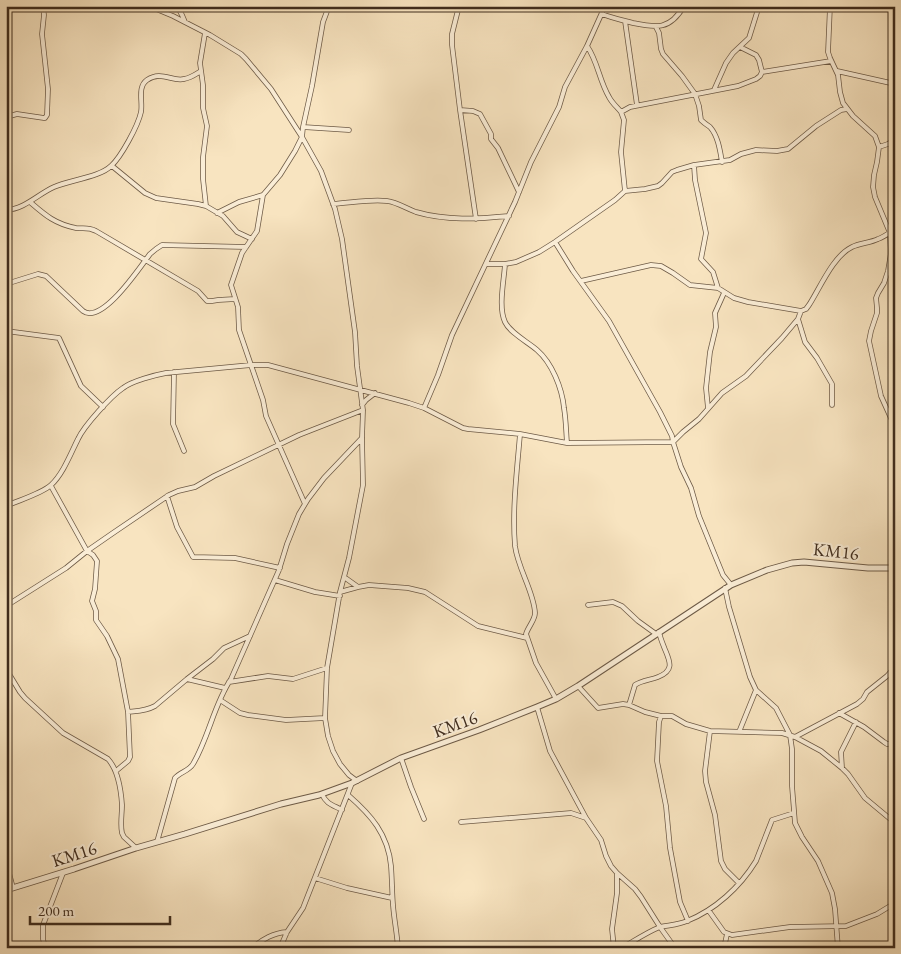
<svg xmlns="http://www.w3.org/2000/svg" width="901" height="954" font-family="'EB Garamond',serif">
<style>
.lines{fill:none;stroke-linecap:round;stroke-linejoin:round}
.minor-casing{stroke:#6d5a46;stroke-width:5.5}
.tertiary-casing{stroke:#6d5a46;stroke-width:7}
.minor{stroke:#faedd6;stroke-width:4}
.tertiary{stroke:#faedd6;stroke-width:5}
.labels{text-anchor:middle;dominant-baseline:central;stroke-width:4;stroke-linejoin:round;paint-order:stroke}
.street-label{font-size:18px;fill:#3f2c1d;stroke:#faedd6}
</style>
<rect width="100%" height="100%" fill="#f8e4c0"/>
<filter id="stains"><feTurbulence type="fractalNoise" baseFrequency=".004" numOctaves="4"/><feColorMatrix values="0 0 0 0 .2 0 0 0 0 .09 0 0 0 0 .02 0 0 0 .5 -.17"/></filter>
<radialGradient id="worn" r=".72"><stop offset=".6" stop-color="#630" stop-opacity="0"/><stop offset="1" stop-color="#630" stop-opacity=".3"/></radialGradient>
<g class="lines">
<!-- minor casing -->
<g class="minor-casing">
<path id="minor" d="M 149,6 L 173,16 L 210,35 L 241,54 L 246,59 L 271,89 L 302,137 L 321,171 L 335,209 L 342,239 L 355,332 L 357,366 L 363,410 L 362,438 L 363,485 L 349,558 L 340,592 L 327,668 L 325,718 L 328,736 L 333,751 L 340,764 L 349,775 L 357,781
M 177,6 L 182,15 L 185,22
M 459,6 L 452,34 L 452,45 L 460,110 L 476,219
M 830,6 L 828,52 L 830,58 L 838,75 L 840,92 L 843,103 L 853,116 L 875,136 L 879,147 L 877,162 L 874,175 L 873,187 L 875,197 L 890,233 L 891,253 L 888,271 L 884,283 L 878,293 L 876,298 L 877,308 L 877,313 L 871,331 L 869,341 L 881,396 L 895,427
M 602,14 C 612,18 622,20 633,23 C 657,28 670,30 684,6
M 625,21 L 637,105
M 656,27 L 659,33 L 661,49 L 663,54 L 682,76 L 695,94 L 699,106 L 701,120 C 704,123 707,125 710,127 C 718,136 720,150 722,162
M 205,33 L 200,63 L 203,85 L 203,108 L 207,126 L 203,157 L 203,179 L 206,206
M 587,46 C 598,62 599,80 609,97 C 612,103 617,107 621,112 L 630,107 L 738,86 L 756,79 L 760,76 L 762,72 L 759,60 L 756,55 L 740,47
M 837,71 L 895,84
M 762,72 L 831,61
M 714,90 L 726,63 L 733,53 L 749,38 L 759,6
M 460,110 L 473,111 L 480,114 L 491,134 L 491,139 L 498,148 L 519,192
M 621,112 L 624,120 L 621,152 L 625,191
M 6,117 L 17,114 L 44,118 L 45,118 L 47,115 L 48,89 L 42,34 L 44,15 L 43,6
M 303,127 L 349,130
M 879,147 L 888,144 L 895,140
M 694,165 L 695,180 L 706,233 L 701,259 L 713,272 L 718,288
M 112,166 L 145,193 L 156,198 L 198,204 L 206,206 L 223,216 L 237,232 L 252,239
M 263,195 L 257,231 L 242,253 L 231,285 L 238,307 L 239,330 L 263,400 L 266,416 L 305,504
M 30,202 C 45,215 55,224 76,228 C 84,229 88,227 96,231 L 198,291 L 207,301 L 212,301 L 218,300 L 235,299
M 333,204 C 351,203 369,199 387,201 C 397,202 407,209 416,212 C 447,221 477,219 509,216
M 6,210 C 25,209 38,194 54,187 C 70,180 100,177 111,166 C 121,157 138,126 141,112 C 143,102 137,87 147,80 C 161,70 172,82 184,79 C 191,78 196,74 201,71
M 217,213 L 239,202 L 263,195 L 280,175 L 295,151 L 302,137 L 303,127 L 312,86 L 323,22 L 329,6
M 555,242 L 573,271 L 609,321 L 660,412 L 672,436 L 673,442 L 681,467 L 691,488 L 699,516 L 714,553 L 723,575 L 731,585
M 486,264 L 505,264 L 516,262 L 539,252 L 555,242 L 615,200 L 625,191 L 645,189 L 658,186 L 662,183 L 672,172 L 677,170 L 694,165 L 730,160 L 741,154 L 756,150 L 777,151 L 788,149 L 816,126 L 841,110 L 847,109
M 505,264 C 504,281 498,307 505,322 C 510,333 528,342 537,350 C 552,363 562,388 564,408 C 566,420 566,431 567,443
M 581,281 L 651,265 L 661,266 L 673,273 L 690,285 L 718,288 L 734,298 L 748,302 L 801,311 L 806,309 L 809,305 C 820,288 833,256 852,247 C 860,243 870,243 878,239 C 884,237 889,233 895,229
M 6,284 L 38,274 L 46,276 L 83,311 C 102,325 140,267 150,254 L 156,249 L 162,245 L 246,247
M 798,319 L 805,342 L 817,358 L 832,384 L 832,405
M 6,331 L 59,338 L 81,386 L 103,407
M 174,372 L 173,424 L 184,451
M 362,405 L 366,400 L 375,393
M 424,408 L 438,375 L 452,335 L 515,202 L 531,162 L 559,107 L 565,87 L 587,46 L 605,6
M 708,408 L 706,388 L 710,352 L 716,327 L 715,313 L 724,293
M 520,434 C 517,471 512,509 515,546 C 518,569 534,592 535,613 C 535,620 528,627 526,634 L 536,663 L 556,699
M 895,451 C 891,479 890,506 895,534
M 51,486 L 87,551 L 93,555 L 97,561 L 95,589 L 92,601 L 96,611 L 96,620 L 107,636 L 118,659 L 128,712 L 130,757 L 128,761 L 116,771
M 167,496 L 177,527 L 193,557 L 235,558 L 280,568
M 6,506 C 19,500 41,494 51,485 C 63,474 71,453 78,439 C 84,426 111,396 123,388 C 132,381 155,375 166,373 L 251,365 L 268,365 L 409,403 L 424,408 L 463,428 L 468,429 L 520,434 L 567,443 L 673,442 L 683,432 L 699,419 L 722,393 L 746,376 L 782,338 L 798,319 L 801,311
M 893,574 L 895,602
M 344,577 L 358,587
M 275,580 L 315,592 L 340,596
M 725,588 L 729,607 L 750,677 L 756,690 L 776,708 L 790,735 L 792,749 L 792,786 L 795,823 L 802,837 L 818,861 L 832,893 L 835,909 L 838,948
M 340,592 L 358,587 L 369,585 L 408,588 L 425,592 L 478,626 L 527,638
M 588,605 L 613,602 L 622,606 L 638,621 L 656,634
M 6,606 L 66,568 L 87,551 L 113,533 L 169,495 L 178,491 L 195,487 L 214,476 L 299,435 L 363,410
M 893,668 L 895,640
M 6,669 L 20,692 L 25,698 L 63,733 L 108,759 C 118,770 121,790 122,805 C 122,815 120,824 122,833 L 124,837 L 136,848
M 187,679 L 225,688
M 229,682 L 268,676 L 293,679 L 327,668
M 578,686 L 598,708 L 623,704 L 629,705 L 645,712 L 661,716 L 672,716 L 686,724 L 710,731 L 782,733 L 795,737 L 821,751 L 842,768 L 848,774 L 865,798 L 895,823
M 220,700 L 240,713 L 248,715 L 286,720 L 325,718
M 629,705 L 635,685 C 642,680 651,680 658,677 C 676,670 669,660 664,647 C 662,642 660,637 659,632
M 537,707 L 550,751 L 586,818 L 601,840 L 606,856 L 611,866 L 617,873 L 635,889 L 641,897 L 660,927 L 675,948
M 128,712 C 137,711 146,711 155,706 L 187,679 L 213,659 L 224,648 L 250,636
M 839,713 L 864,727 L 884,742 L 887,744 L 895,743
M 661,716 L 659,722 L 657,761 L 666,806 L 670,848 L 680,902 L 688,921
M 710,731 L 705,771 L 706,782 L 715,815 L 721,861 L 725,869 L 739,883
M 739,732 L 756,690
M 795,737 L 857,704 L 863,699 L 867,692 L 887,676 L 895,667
M 401,758 L 411,787 L 424,819
M 842,768 L 841,752 L 856,722
M 322,794 C 326,804 333,805 342,810
M 348,795 C 371,815 388,834 391,866 C 392,879 392,892 393,905 C 394,919 397,933 398,948
M 461,822 L 571,813 L 586,818
M 157,842 L 175,778 C 180,772 189,771 193,764 C 209,737 214,704 231,679 L 279,570 L 287,544 L 299,514 L 308,499 L 324,478 L 362,438
M 6,862 L 13,888
M 315,878 L 347,888 L 392,898
M 709,911 L 724,932 L 732,935 L 790,927 L 846,926 L 877,914 L 895,903
M 45,948 L 43,939 L 43,925 L 63,873
M 252,948 C 263,939 273,933 287,932
M 280,948 L 287,932 L 303,908 L 352,783
M 614,948 L 612,929 L 617,893 L 617,873
M 622,948 C 634,941 647,932 660,927 C 669,925 678,925 687,921 C 715,910 740,887 756,861 L 772,820 L 794,813
M 724,948 L 727,934"/>
</g>
<!-- tertiary casing -->
<g class="tertiary-casing">
<path id="tertiary" d="M 6,890 L 74,869 L 136,848 L 185,834 L 281,804 L 319,795 L 352,783 L 401,758 L 479,730 L 537,707 L 556,699 L 578,686 L 731,585 L 767,570 L 792,563 L 804,562 L 868,568 L 895,568"/>
</g>
<!-- minor -->
<use href="#minor" class="minor"/>
<!-- tertiary -->
<use href="#tertiary" class="tertiary"/>
</g>
<g class="labels">
<!-- street labels -->
<g class="street-label">
<text transform="translate(836 551) rotate(6)">KM16</text>
<text transform="translate(455 724) rotate(-20)">KM16</text>
<text transform="translate(74 854) rotate(-18)">KM16</text>
</g>
</g>
<!-- margin -->
<rect width="901" height="954" fill="none" stroke="#f8e4c0" stroke-width="25"/>
<rect x="8" y="8" width="886" height="939" fill="none" stroke="#3f2c1d" stroke-width="2.5"/>
<rect x="12" y="12" width="876" height="929" fill="none" stroke="#3f2c1d"/>
<!-- scale -->
<path d="M30 916v8h140v-8" fill="none" stroke="#3f2c1d" stroke-width="2.5"/>
<text x="38" y="916" font-size="15" fill="#3f2c1d" stroke="#faedd6" stroke-width="4" paint-order="stroke">200 m</text>
<rect width="100%" height="100%" filter="url(#stains)"/>
<rect width="100%" height="100%" fill="url(#worn)"/>
</svg>
